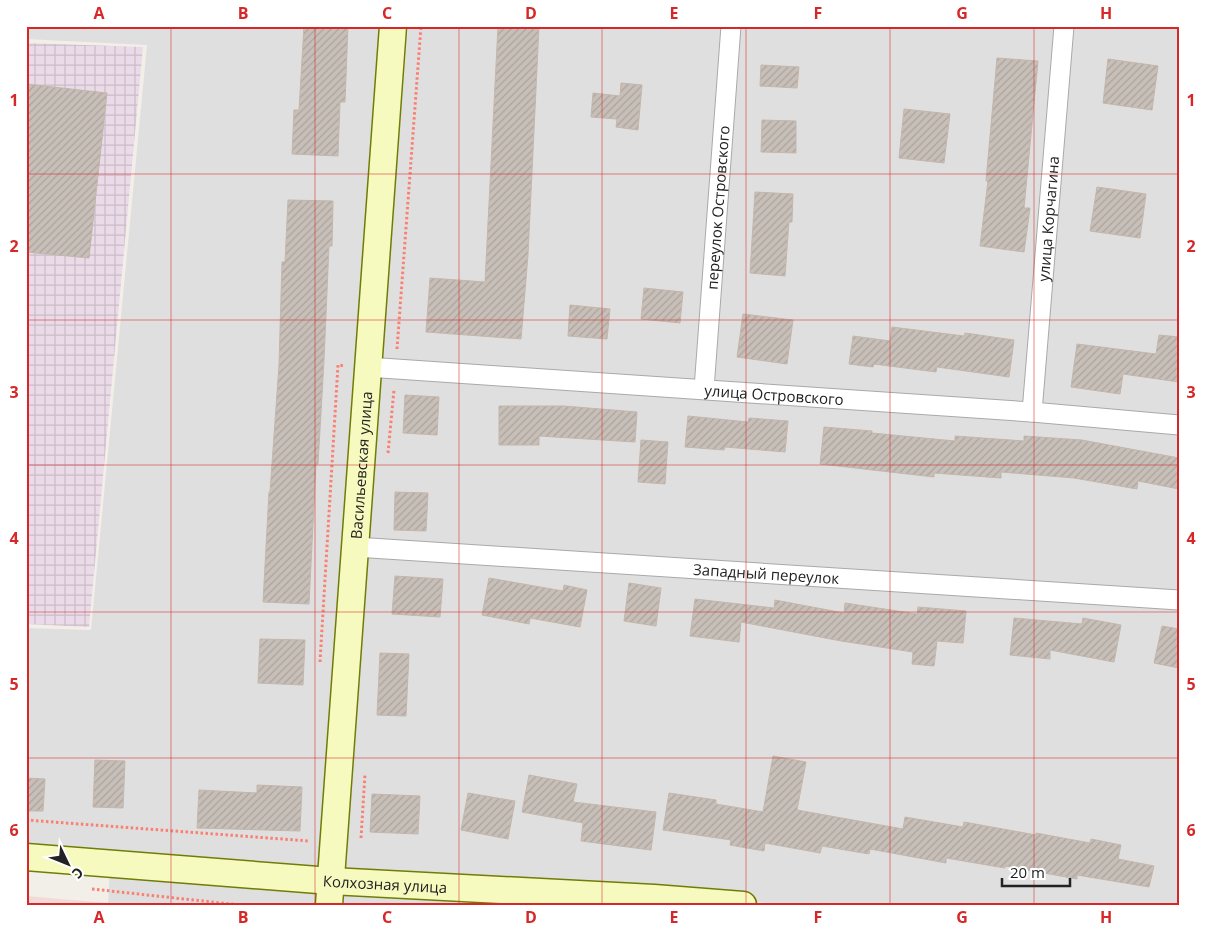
<svg xmlns="http://www.w3.org/2000/svg" width="1205" height="931" font-family="'Open Sans',sans-serif">
<style>
.residential{fill:#e0dfdf}
.commercial{fill:#f2dad9}
.industrial{fill:url(#industrial-grid)}
.building{fill:url(#building-hatch);stroke:#c4b6ab}
.lines{fill:none;stroke-linecap:round;stroke-linejoin:round}
.street-casing{stroke:#a9a9a9;stroke-width:21}
.secondary-casing{stroke:#707d05;stroke-width:29}
.path{stroke:#fa8072;stroke-width:3;stroke-dasharray:2.5 2.5;stroke-linecap:butt}
.street{stroke:#fff;stroke-width:19}
.secondary{stroke:#f7fabf;stroke-width:26}
.grid{fill:none;stroke:#d62828;stroke-width:1;stroke-opacity:0.55}
.labels{text-anchor:middle;dominant-baseline:central;stroke-width:4;stroke-linejoin:round;paint-order:stroke}
.street-label{font-size:15px;fill:#222;stroke:#fff}
.neatline{fill:none;stroke:#d62828;stroke-width:2}
.grid-label{font-size:16px;text-anchor:middle;font-weight:bold;fill:#d62828}
</style>
<defs>
<pattern id="industrial-grid" width="8" height="8" patternUnits="userSpaceOnUse" patternTransform="scale(1.25)"><rect width="8" height="8" fill="#ebdbe8"/><path d="M0 4h8M4 0v8" fill="none" stroke="#c9bcc7"/></pattern>
<pattern id="building-hatch" width="6" height="6" patternUnits="userSpaceOnUse" patternTransform="scale(1.25)"><rect width="6" height="6" fill="#c7bfb8"/><path d="M-1 1l2-2M0 6l6-6M5 7l2-2" fill="none" stroke="#aba49e"/></pattern>
</defs>
<rect width="100%" height="100%" fill="#f2efe9"/>
<!-- residential -->
<path class="residential" d="M 26,26 L 387,26 L 326,875 L 26,848 L 26,628 L 91,630 L 147,45 L 26,39 Z
M 408,26 L 1179,26 L 1179,905 L 798,905 L 341,872 Z
M 110,868 L 326,885 L 324,905 L 108,905 Z
M 343,894 L 486,905 L 342,905 Z"/>
<!-- commercial -->
<path class="commercial" d="M 26,896 L 108,903 L 108,905 L 26,905 Z"/>
<!-- industrial -->
<path class="industrial" d="M 26,43 L 143,47 L 89,627 L 26,624 Z"/>
<!-- building -->
<path class="building" d="M 304,26 L 348,26 L 345,102 L 340,102 L 338,156 L 292,154 L 294,110 L 299,110 Z
M 498,26 L 539,26 L 528,255 L 521,339 L 426,332 L 430,278 L 485,282 Z
M 997,58 L 1038,61 L 1024,208 L 1030,208 L 1024,252 L 980,246 L 988,181 L 986,181 Z
M 1108,59 L 1158,66 L 1152,110 L 1103,103 Z
M 761,65 L 799,67 L 797,88 L 760,86 Z
M 621,83 L 642,85 L 638,130 L 616,127 L 617,119 L 591,117 L 593,93 L 620,96 Z
M 26,84 L 107,93 L 89,258 L 26,252 Z
M 904,109 L 950,114 L 944,163 L 899,158 Z
M 762,120 L 796,121 L 796,153 L 761,152 Z
M 1097,187 L 1146,194 L 1140,238 L 1090,231 Z
M 755,192 L 793,194 L 792,222 L 789,222 L 785,276 L 750,273 Z
M 288,200 L 333,201 L 332,246 L 329,246 L 324,360 L 318,464 L 316,464 L 309,604 L 263,602 L 269,492 L 270,492 L 279,365 L 282,262 L 285,262 Z
M 644,288 L 683,292 L 680,323 L 641,319 Z
M 570,305 L 610,309 L 607,339 L 568,336 Z
M 743,314 L 793,320 L 787,364 L 737,357 Z
M 892,327 L 964,336 L 965,333 L 1014,340 L 1009,377 L 937,367 L 936,372 L 874,364 L 873,367 L 849,364 L 853,336 L 890,341 Z
M 1159,335 L 1179,337 L 1179,382 L 1123,374 L 1120,394 L 1071,387 L 1077,344 L 1156,354 Z
M 405,395 L 439,397 L 437,435 L 403,433 Z
M 499,406 L 564,406 L 637,412 L 635,442 L 539,436 L 539,445 L 499,445 Z
M 688,416 L 748,422 L 749,418 L 788,421 L 785,452 L 725,447 L 724,450 L 685,447 Z
M 824,427 L 872,431 L 872,433 L 955,441 L 955,436 L 1024,441 L 1024,436 L 1082,440 L 1179,458 L 1179,489 L 1138,481 L 1137,489 L 1074,478 L 1001,472 L 1001,478 L 934,473 L 934,477 L 820,464 Z
M 641,440 L 668,442 L 665,484 L 638,482 Z
M 395,492 L 428,493 L 426,531 L 394,530 Z
M 395,576 L 443,579 L 440,617 L 392,614 Z
M 489,578 L 563,591 L 564,585 L 587,590 L 580,627 L 530,618 L 529,624 L 482,615 Z
M 629,583 L 661,588 L 656,626 L 624,621 Z
M 695,599 L 774,608 L 775,600 L 844,613 L 845,603 L 917,614 L 918,607 L 966,611 L 963,643 L 937,641 L 934,666 L 912,664 L 913,652 L 841,641 L 741,622 L 739,642 L 690,636 Z
M 1014,618 L 1082,624 L 1083,618 L 1121,625 L 1114,662 L 1050,650 L 1050,659 L 1010,655 Z
M 1162,626 L 1179,629 L 1179,668 L 1154,663 Z
M 260,639 L 305,640 L 303,685 L 258,683 Z
M 380,653 L 409,654 L 406,716 L 377,715 Z
M 773,756 L 806,762 L 797,810 L 903,829 L 905,817 L 963,827 L 964,822 L 1036,835 L 1036,833 L 1090,843 L 1091,839 L 1121,845 L 1118,859 L 1154,866 L 1149,887 L 1077,875 L 1077,879 L 1005,866 L 1005,868 L 946,858 L 946,863 L 870,849 L 869,854 L 822,846 L 820,853 L 765,843 L 764,851 L 730,845 L 731,840 L 663,830 L 669,793 L 716,800 L 716,804 L 763,812 Z
M 95,760 L 125,761 L 123,808 L 93,807 Z
M 529,775 L 577,784 L 573,802 L 656,812 L 651,850 L 581,841 L 583,823 L 522,812 Z
M 26,778 L 45,779 L 43,811 L 26,811 Z
M 257,785 L 302,787 L 300,831 L 197,828 L 199,790 L 257,793 Z
M 468,793 L 515,801 L 508,839 L 461,830 Z
M 372,794 L 420,796 L 418,834 L 370,832 Z"/>
<g class="lines">
<!-- street casing -->
<g class="street-casing">
<g id="street">
<path id="s1" d="M 367,367 L 1032,412 L 1179,425"/>
<path id="s2" d="M 704,389 L 731,26"/>
<path id="s3" d="M 1032,412 L 1064,26"/>
<path id="s4" d="M 355,547 L 1179,600"/>
</g>
</g>
<!-- secondary casing -->
<g class="secondary-casing">
<g id="secondary">
<path id="s5" d="M 26,857 L 331,881 L 654,898 L 743,905"/>
<path id="s6" d="M 329,905 L 393,26"/>
</g>
</g>
<!-- path -->
<path class="path" d="M 397,349 L 421,26
M 388,453 L 394,390
M 320,662 L 338,365 L 345,366
M 26,820 L 309,841
M 361,838 L 365,774
M 92,889 L 240,905"/>
<!-- street -->
<use href="#street" class="street"/>
<!-- secondary -->
<use href="#secondary" class="secondary"/>
</g>
<!-- grid -->
<path class="grid" d="M 171,26 L 171,905M 315,26 L 315,905M 459,26 L 459,905M 602,26 L 602,905M 746,26 L 746,905M 890,26 L 890,905M 1034,26 L 1034,905M 26,174 L 1179,174M 26,320 L 1179,320M 26,465 L 1179,465M 26,612 L 1179,612M 26,758 L 1179,758"/>
<g class="labels">
<!-- street labels -->
<g class="street-label">
<text stroke="none"><textPath href="#s2" startOffset="182">переулок Островского</textPath></text>
<text stroke="none"><textPath href="#s3" startOffset="194">улица Корчагина</textPath></text>
<text stroke="none"><textPath href="#s1" startOffset="408">улица Островского</textPath></text>
<text stroke="none"><textPath href="#s6" startOffset="441">Васильевская улица</textPath></text>
<text stroke="none"><textPath href="#s4" startOffset="412">Западный переулок</textPath></text>
<text stroke="none"><textPath href="#s5" startOffset="360">Колхозная улица</textPath></text>
</g>
</g>
<!-- border -->
<rect width="1205" height="931" fill="none" stroke="#ffffff" stroke-width="55"/>
<!-- north arrow -->
<g transform="translate(68 864) rotate(133)" stroke="#ffffff" stroke-width="4" paint-order="stroke">
<path d="M0-4L9 19L0 12L-9 19Z" fill="#222222"/>
<text y="-8" font-size="14" font-weight="bold" text-anchor="middle" fill="#222222">С</text>
</g>
<!-- scale -->
<path d="M1002 878v8h68v-8" fill="none" stroke="#222222" stroke-width="2.5"/>
<text x="1010" y="878" font-size="15" fill="#222222" stroke="#ffffff" stroke-width="4" paint-order="stroke">20 m</text>
<rect x="28" y="28" width="1150" height="876" class="neatline"/>
<g class="grid-label">
<text x="99" y="19">A</text>
<text x="243" y="19">B</text>
<text x="387" y="19">C</text>
<text x="531" y="19">D</text>
<text x="674" y="19">E</text>
<text x="818" y="19">F</text>
<text x="962" y="19">G</text>
<text x="1106" y="19">H</text>
<text x="14" y="106">1</text>
<text x="1191" y="106">1</text>
<text x="14" y="252">2</text>
<text x="1191" y="252">2</text>
<text x="14" y="398">3</text>
<text x="1191" y="398">3</text>
<text x="14" y="544">4</text>
<text x="1191" y="544">4</text>
<text x="14" y="690">5</text>
<text x="1191" y="690">5</text>
<text x="14" y="836">6</text>
<text x="1191" y="836">6</text>
<text x="99" y="923">A</text>
<text x="243" y="923">B</text>
<text x="387" y="923">C</text>
<text x="531" y="923">D</text>
<text x="674" y="923">E</text>
<text x="818" y="923">F</text>
<text x="962" y="923">G</text>
<text x="1106" y="923">H</text>
</g>
</svg>
